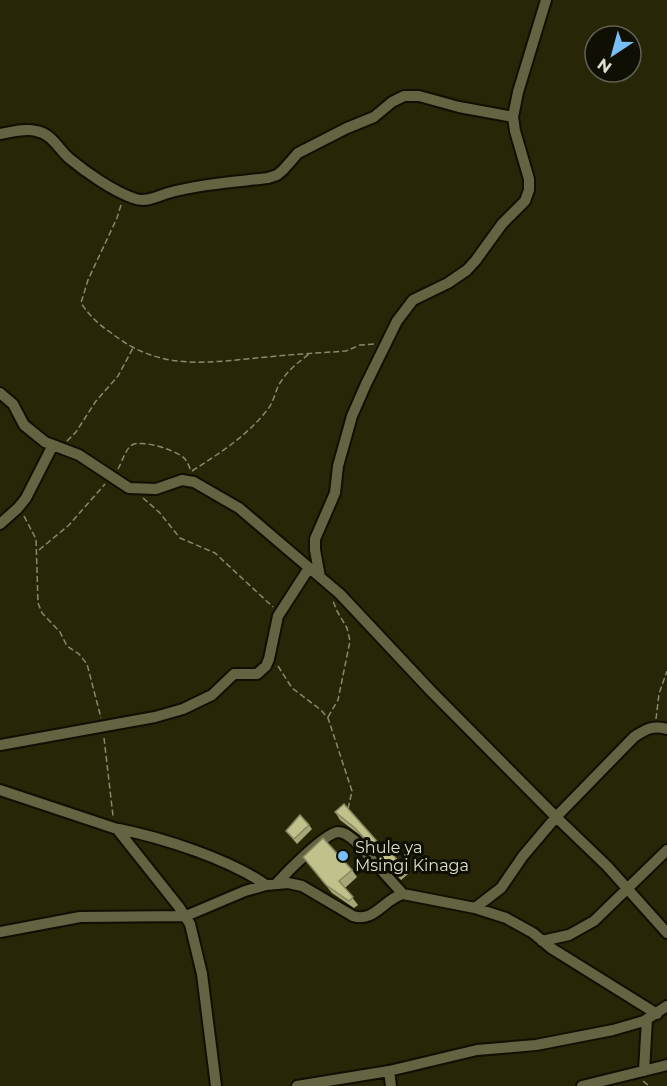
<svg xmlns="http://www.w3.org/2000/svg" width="667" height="1086" font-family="Montserrat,sans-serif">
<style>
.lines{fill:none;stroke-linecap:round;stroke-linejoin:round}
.minor-casing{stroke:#100f00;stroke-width:14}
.path{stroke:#898870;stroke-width:1.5;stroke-dasharray:6 3;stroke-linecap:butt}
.minor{stroke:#646442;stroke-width:10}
.wall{fill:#a6a678}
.building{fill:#c1c18c;stroke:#878762;stroke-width:1.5}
.poi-dot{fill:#78bff7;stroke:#0f0f03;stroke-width:2}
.labels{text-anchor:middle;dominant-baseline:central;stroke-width:6;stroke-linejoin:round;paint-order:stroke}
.poi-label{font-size:16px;fill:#dfdfcd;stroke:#0f0f03;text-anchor:start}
</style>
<rect width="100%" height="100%" fill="#272606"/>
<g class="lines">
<!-- minor casing -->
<g class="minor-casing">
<path id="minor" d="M 0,134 C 11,132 25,128 36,131 C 53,134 58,149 70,159 C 87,173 113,191 133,198 C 145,203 156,197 168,193 C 200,184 234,182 268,178 L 277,175 L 283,170 L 298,153 L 347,128 L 374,117 L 392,102 L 404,96 L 419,96 L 459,107 L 513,117
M 0,393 L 13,404 L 24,425 L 45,442 L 79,455 L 129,488 L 156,489 L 182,480 L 194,482 L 239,508 L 340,594 L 431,691 L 556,817 L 607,866 L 667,933
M 0,524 L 18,508 L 26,498 L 53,445
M 320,577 L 315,550 L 315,539 L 335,493 L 338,466 L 352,416 L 366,384 L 397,321 L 413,300 L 448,283 L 467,270 L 476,260 L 502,224 L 525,201 L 529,190 L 529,179 L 515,131 L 513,117 L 518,92 L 546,0
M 0,745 L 155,717 L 183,709 L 212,695 L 234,674 L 257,674 L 266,666 L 269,659 L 278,616 L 309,568
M 0,790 L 117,829 L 179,907 L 190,924 L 202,974 L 216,1086
M 119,829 C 163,838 229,859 266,885
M 276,884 C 286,873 325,833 338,832 C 345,832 350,837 355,841 L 403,894
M 475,908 L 501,888 L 523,856 L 556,817 L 634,737 C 646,729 653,725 667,729
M 0,932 L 80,917 L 186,916 L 245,891 L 266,885 L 288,883 L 302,886 L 353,916 C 374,923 384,899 403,894 L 475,908 L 506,918 L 533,933 L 551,948 L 657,1014
M 542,941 L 569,935 L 594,921 L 667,850
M 389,1071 L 391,1086
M 644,1071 L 647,1019
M 297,1086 L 389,1071 L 477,1050 L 536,1045 L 613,1030 L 644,1021 L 667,1006
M 582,1086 L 667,1065"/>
</g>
<!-- path -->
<path class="path" d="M 121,205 L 117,218 L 88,280 L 81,303 C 89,315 98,324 110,332 C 161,373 207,362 268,357 C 294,354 320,353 346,351 L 360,345 L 375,344
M 67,441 L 76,432 L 96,401 L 118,376 L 133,348
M 118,469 C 122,462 126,448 132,445 C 142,439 179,451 185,459 C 188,463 190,468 191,472
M 192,471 C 220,453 247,436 268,409 C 275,400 275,389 282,380 C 289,369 299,362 309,354
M 143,498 L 159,512 L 180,538 L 215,553 L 273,607
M 24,516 L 36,539 L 38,603 L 42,613 L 60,632 L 67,646 L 79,654 L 87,664 L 101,718
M 39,550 L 69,525 L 105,484
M 278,666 L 292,688 L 321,710 L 328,718 L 352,791 L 348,809
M 328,717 L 338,700 L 350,641 L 347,628 L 337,611 L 333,601
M 656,719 L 659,694 L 667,671
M 104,738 L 113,816
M 643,1081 L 649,1086"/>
<!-- minor -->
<use href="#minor" class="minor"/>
</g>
<!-- wall -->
<path class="wall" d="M 335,812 L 382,847 L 403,867 L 408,874 L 401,880 L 360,835 L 340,820 Z
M 309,825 L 312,829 L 297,844 L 286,831 Z
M 303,857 L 352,870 L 357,877 L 345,888 L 358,905 L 354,908 L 332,893 Z"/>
<!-- building -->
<path class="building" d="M 344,804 L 382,847 L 385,845 L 403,867 L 396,873 L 355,828 L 335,812 Z
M 300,815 L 309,825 L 294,839 L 286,831 Z
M 323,838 L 352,870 L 339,881 L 353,897 L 349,901 L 326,885 L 303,857 Z"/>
<!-- markers -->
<circle class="poi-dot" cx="343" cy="856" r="6"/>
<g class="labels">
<!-- poi labels -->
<g class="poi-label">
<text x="355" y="847">Shule ya<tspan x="355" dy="18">Msingi Kinaga</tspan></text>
</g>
</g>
<!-- north arrow -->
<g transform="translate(613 54) rotate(216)"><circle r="28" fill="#0f0f03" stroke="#626254" stroke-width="1.5"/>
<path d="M0-4.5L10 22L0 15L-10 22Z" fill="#78bff7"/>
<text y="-9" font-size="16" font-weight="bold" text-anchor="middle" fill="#dfdfcd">N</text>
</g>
</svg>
